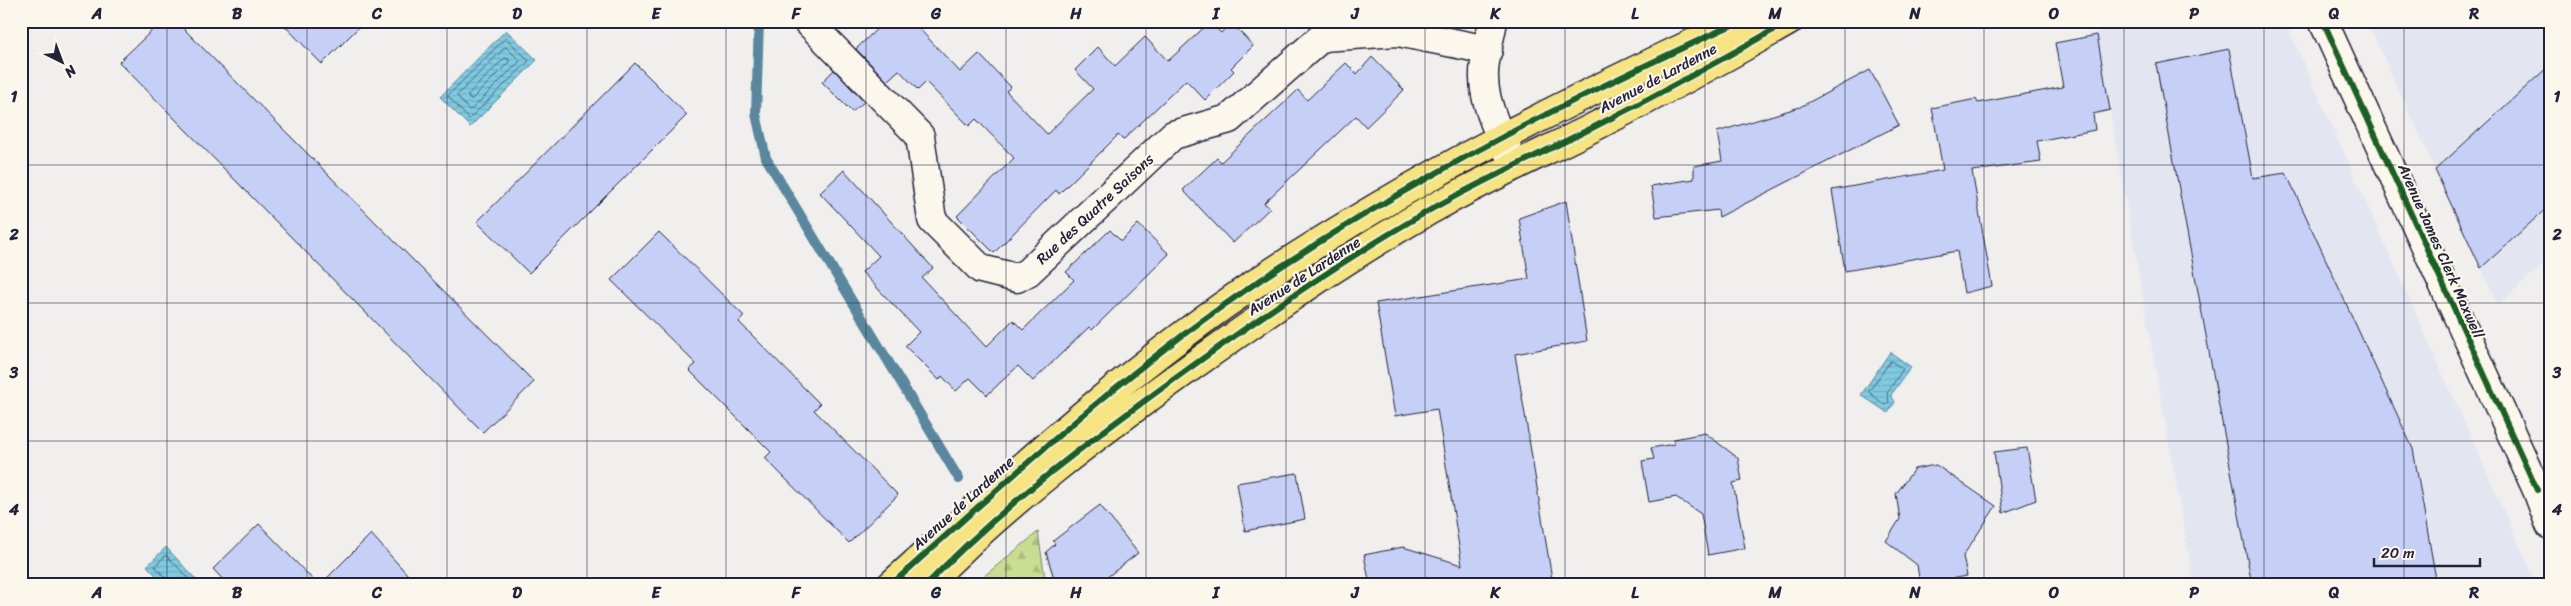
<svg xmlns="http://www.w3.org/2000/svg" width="2571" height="606" font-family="Sriracha,sans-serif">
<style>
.built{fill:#e3e6f1}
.forest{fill:url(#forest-firs);stroke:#767f66}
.water{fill:url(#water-rules);stroke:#5a879e}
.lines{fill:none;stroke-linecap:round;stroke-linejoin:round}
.shore{stroke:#48657d;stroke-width:1}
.stream{stroke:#5a879e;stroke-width:10}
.building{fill:#c6d0f7;stroke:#22223b}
.street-casing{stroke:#22223b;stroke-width:31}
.primary-casing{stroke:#22223b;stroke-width:31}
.street{stroke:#fbf7ec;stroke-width:28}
.primary{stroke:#f6e381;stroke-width:28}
.cycleway-casing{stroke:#fbf7ec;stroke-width:9}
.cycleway{stroke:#1b5e20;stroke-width:6}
.grid{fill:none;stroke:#22223b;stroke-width:1;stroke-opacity:0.55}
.labels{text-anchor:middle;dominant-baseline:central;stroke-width:4.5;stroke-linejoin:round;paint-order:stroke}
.street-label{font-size:15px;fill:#22223b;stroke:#fbf7ec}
.neatline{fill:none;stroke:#22223b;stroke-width:2}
.grid-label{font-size:16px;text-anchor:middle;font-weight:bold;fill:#22223b}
</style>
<defs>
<pattern id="forest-firs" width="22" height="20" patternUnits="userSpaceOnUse" patternTransform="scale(1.25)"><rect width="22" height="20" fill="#c9dc91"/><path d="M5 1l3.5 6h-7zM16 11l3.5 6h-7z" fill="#acbc7e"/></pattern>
<pattern id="water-rules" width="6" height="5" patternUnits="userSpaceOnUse" patternTransform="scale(1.25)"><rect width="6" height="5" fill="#80cae0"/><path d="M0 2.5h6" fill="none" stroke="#6eadc1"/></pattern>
</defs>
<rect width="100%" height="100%" fill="#f0efee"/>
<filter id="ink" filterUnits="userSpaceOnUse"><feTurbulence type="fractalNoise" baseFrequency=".02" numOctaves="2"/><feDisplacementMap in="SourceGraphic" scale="10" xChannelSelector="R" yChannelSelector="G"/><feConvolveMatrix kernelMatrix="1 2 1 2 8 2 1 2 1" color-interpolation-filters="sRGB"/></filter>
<g filter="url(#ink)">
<!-- built -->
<path class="built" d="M 2094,21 L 2285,21 L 2537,585 L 2194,585 Z
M 2367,21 L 2550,21 L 2550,258 L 2498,305 Z"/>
<!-- forest -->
<path class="forest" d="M 1038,532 L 1046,585 L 978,585 L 978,581 Z"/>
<!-- water -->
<path class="water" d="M 506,30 L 537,60 L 470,127 L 440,97 Z
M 1890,352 L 1911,367 L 1891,395 L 1895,402 L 1888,413 L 1861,395 Z
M 166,547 L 201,585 L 165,585 L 147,566 Z"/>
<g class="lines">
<!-- shore -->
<path class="shore" d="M 506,38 L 529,61 L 469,119 L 448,96 Z
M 506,47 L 520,61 L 472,109 L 469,110 L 457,96 Z
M 505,58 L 509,59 L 509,62 L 472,99 L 469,99 L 468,95 Z
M 1891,361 L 1903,369 L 1887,393 L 1889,402 L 1885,405 L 1869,392 Z
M 168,585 L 167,580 L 155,566 L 166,555 L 195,585"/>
<!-- stream -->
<path class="stream" d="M 759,21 L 756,114 L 766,158 L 959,479"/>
</g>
<!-- building -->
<path class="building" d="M 162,21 L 176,21 L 534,382 L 483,432 L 119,62 Z
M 280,21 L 365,21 L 322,64 Z
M 885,21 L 912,21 L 960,72 L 979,54 L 1011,87 L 1006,91 L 1047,134 L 1093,89 L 1075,70 L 1098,47 L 1115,66 L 1145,37 L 1168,61 L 1210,22 L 1221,33 L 1231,22 L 1253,46 L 1231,68 L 1234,71 L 1205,100 L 1186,80 L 1123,140 L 1118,135 L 1059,194 L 1056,190 L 994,253 L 957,216 L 1014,158 L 976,119 L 969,126 L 926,82 L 918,90 L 899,70 L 887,81 L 856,49 Z
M 2097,35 L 2110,110 L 2093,114 L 2095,130 L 2037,141 L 2041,162 L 1972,171 L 1992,286 L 1964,293 L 1957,251 L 1845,271 L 1832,190 L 1943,170 L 1932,108 L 1976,99 L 1978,103 L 2063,87 L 2055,43 Z
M 2229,49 L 2253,178 L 2286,173 L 2413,449 L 2437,585 L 2252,585 L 2156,64 Z
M 1372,57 L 1404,90 L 1366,127 L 1356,116 L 1264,203 L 1270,208 L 1233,243 L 1183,190 L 1217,158 L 1221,162 L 1298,90 L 1307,100 L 1346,63 L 1357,74 Z
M 635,63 L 687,115 L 529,273 L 477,222 Z
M 2550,65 L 2550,205 L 2481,268 L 2435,170 Z
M 834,70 L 864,102 L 852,112 L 822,82 Z
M 1870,70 L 1899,125 L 1719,217 L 1718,210 L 1656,217 L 1651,186 L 1694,179 L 1694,166 L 1722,161 L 1717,132 L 1800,107 Z
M 844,170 L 933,268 L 922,278 L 986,347 L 1013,320 L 1023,330 L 1074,280 L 1066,272 L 1110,230 L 1121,241 L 1138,224 L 1169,254 L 1092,330 L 1089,327 L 1033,381 L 1018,366 L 987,395 L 970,378 L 956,391 L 942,376 L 939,380 L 905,346 L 919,332 L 862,272 L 879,256 L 820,193 Z
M 1566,201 L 1587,341 L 1515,354 L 1553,585 L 1370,585 L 1364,555 L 1403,547 L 1462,565 L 1437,409 L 1395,416 L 1376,303 L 1529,279 L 1519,218 Z
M 659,232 L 744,316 L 739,322 L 820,404 L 814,410 L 898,495 L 849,543 L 765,458 L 771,452 L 689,370 L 696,364 L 611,280 Z
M 1705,433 L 1738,458 L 1742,481 L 1733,483 L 1745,548 L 1708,555 L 1701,514 L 1676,497 L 1649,502 L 1642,461 L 1654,459 L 1651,448 L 1674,444 L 1674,439 Z
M 2027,448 L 2036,500 L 2003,513 L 1994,452 Z
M 1936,465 L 1996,506 L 1963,556 L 1967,576 L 1920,584 L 1917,565 L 1886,541 L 1900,519 L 1896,494 L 1914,469 Z
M 1297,473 L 1305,519 L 1245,531 L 1237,483 Z
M 1100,505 L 1138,553 L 1097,585 L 1056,585 L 1046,552 L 1055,544 L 1053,541 Z
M 259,524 L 318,585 L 228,585 L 213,569 Z
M 371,534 L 417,585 L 320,585 Z"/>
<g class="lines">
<!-- street casing -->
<g class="street-casing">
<path id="street" d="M 807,21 L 920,136 L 932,220 L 981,269 L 1017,278 L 1028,272 L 1173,135 L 1229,119 L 1322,37 L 1398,32 L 1488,50
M 1493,21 C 1490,39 1483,60 1484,78 C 1484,106 1502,140 1515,165
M 2323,21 L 2537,490 L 2550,525"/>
</g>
<!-- primary casing -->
<g class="primary-casing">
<path id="primary" d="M 891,585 C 1011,477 1130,366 1265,277 C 1416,177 1576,96 1741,21
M 926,585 C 1007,501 1097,435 1191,367 C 1268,312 1347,257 1430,210 C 1483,180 1538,155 1592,128 C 1659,94 1725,58 1789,21"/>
</g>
<!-- street -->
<use href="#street" class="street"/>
<!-- primary -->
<use href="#primary" class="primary"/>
<!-- cycleway casing -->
<g class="cycleway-casing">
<path id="cycleway" d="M 2323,21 L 2537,490
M 891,585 C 1011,477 1130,366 1265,277 C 1416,177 1576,96 1741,21
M 926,585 C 1007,501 1097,435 1191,367 C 1268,312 1347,257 1430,210 C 1483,180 1538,155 1592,128 C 1659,94 1725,58 1789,21"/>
</g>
<!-- cycleway -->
<use href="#cycleway" class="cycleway"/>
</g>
</g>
<!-- grid -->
<path class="grid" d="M 167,21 L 167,585M 307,21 L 307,585M 447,21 L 447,585M 587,21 L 587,585M 726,21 L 726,585M 866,21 L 866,585M 1006,21 L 1006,585M 1146,21 L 1146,585M 1286,21 L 1286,585M 1425,21 L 1425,585M 1565,21 L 1565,585M 1705,21 L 1705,585M 1845,21 L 1845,585M 1984,21 L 1984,585M 2124,21 L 2124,585M 2264,21 L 2264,585M 2404,21 L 2404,585M 21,165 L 2550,165M 21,303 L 2550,303M 21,441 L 2550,441"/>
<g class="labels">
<!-- street labels -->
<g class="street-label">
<text transform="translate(1658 78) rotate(-28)">Avenue de Lardenne</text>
<text transform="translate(1095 209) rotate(-43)">Rue des Quatre Saisons</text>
<text transform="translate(2441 251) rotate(66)">Avenue James Clerk Maxwell</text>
<text transform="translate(1304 276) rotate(-33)">Avenue de Lardenne</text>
<text transform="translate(963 503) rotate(-42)">Avenue de Lardenne</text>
</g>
</g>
<!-- margin -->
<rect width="2571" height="606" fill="none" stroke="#fbf7ec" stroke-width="55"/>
<!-- north arrow -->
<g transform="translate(62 62) rotate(138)" stroke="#fbf7ec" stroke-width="4" paint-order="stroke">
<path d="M0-4L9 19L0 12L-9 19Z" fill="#22223b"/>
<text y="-8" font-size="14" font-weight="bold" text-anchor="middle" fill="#22223b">N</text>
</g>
<!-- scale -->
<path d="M2374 558v8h106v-8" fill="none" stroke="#22223b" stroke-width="2.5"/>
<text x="2381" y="558" font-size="15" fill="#22223b" stroke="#fbf7ec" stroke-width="4" paint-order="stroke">20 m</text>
<rect x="28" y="28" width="2516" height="550" class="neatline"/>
<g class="grid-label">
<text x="97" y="19">A</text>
<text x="237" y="19">B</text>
<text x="377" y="19">C</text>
<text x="517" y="19">D</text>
<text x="656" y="19">E</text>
<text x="796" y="19">F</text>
<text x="936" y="19">G</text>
<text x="1076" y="19">H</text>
<text x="1216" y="19">I</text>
<text x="1355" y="19">J</text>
<text x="1495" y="19">K</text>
<text x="1635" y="19">L</text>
<text x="1775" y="19">M</text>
<text x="1915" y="19">N</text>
<text x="2054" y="19">O</text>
<text x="2194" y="19">P</text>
<text x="2334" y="19">Q</text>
<text x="2474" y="19">R</text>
<text x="14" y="102">1</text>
<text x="2557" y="102">1</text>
<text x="14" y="240">2</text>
<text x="2557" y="240">2</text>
<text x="14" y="378">3</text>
<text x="2557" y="378">3</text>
<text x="14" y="515">4</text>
<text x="2557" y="515">4</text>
<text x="97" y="598">A</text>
<text x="237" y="598">B</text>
<text x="377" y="598">C</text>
<text x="517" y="598">D</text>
<text x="656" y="598">E</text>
<text x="796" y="598">F</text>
<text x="936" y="598">G</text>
<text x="1076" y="598">H</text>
<text x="1216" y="598">I</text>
<text x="1355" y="598">J</text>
<text x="1495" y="598">K</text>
<text x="1635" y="598">L</text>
<text x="1775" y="598">M</text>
<text x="1915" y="598">N</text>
<text x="2054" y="598">O</text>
<text x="2194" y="598">P</text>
<text x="2334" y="598">Q</text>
<text x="2474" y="598">R</text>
</g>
</svg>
